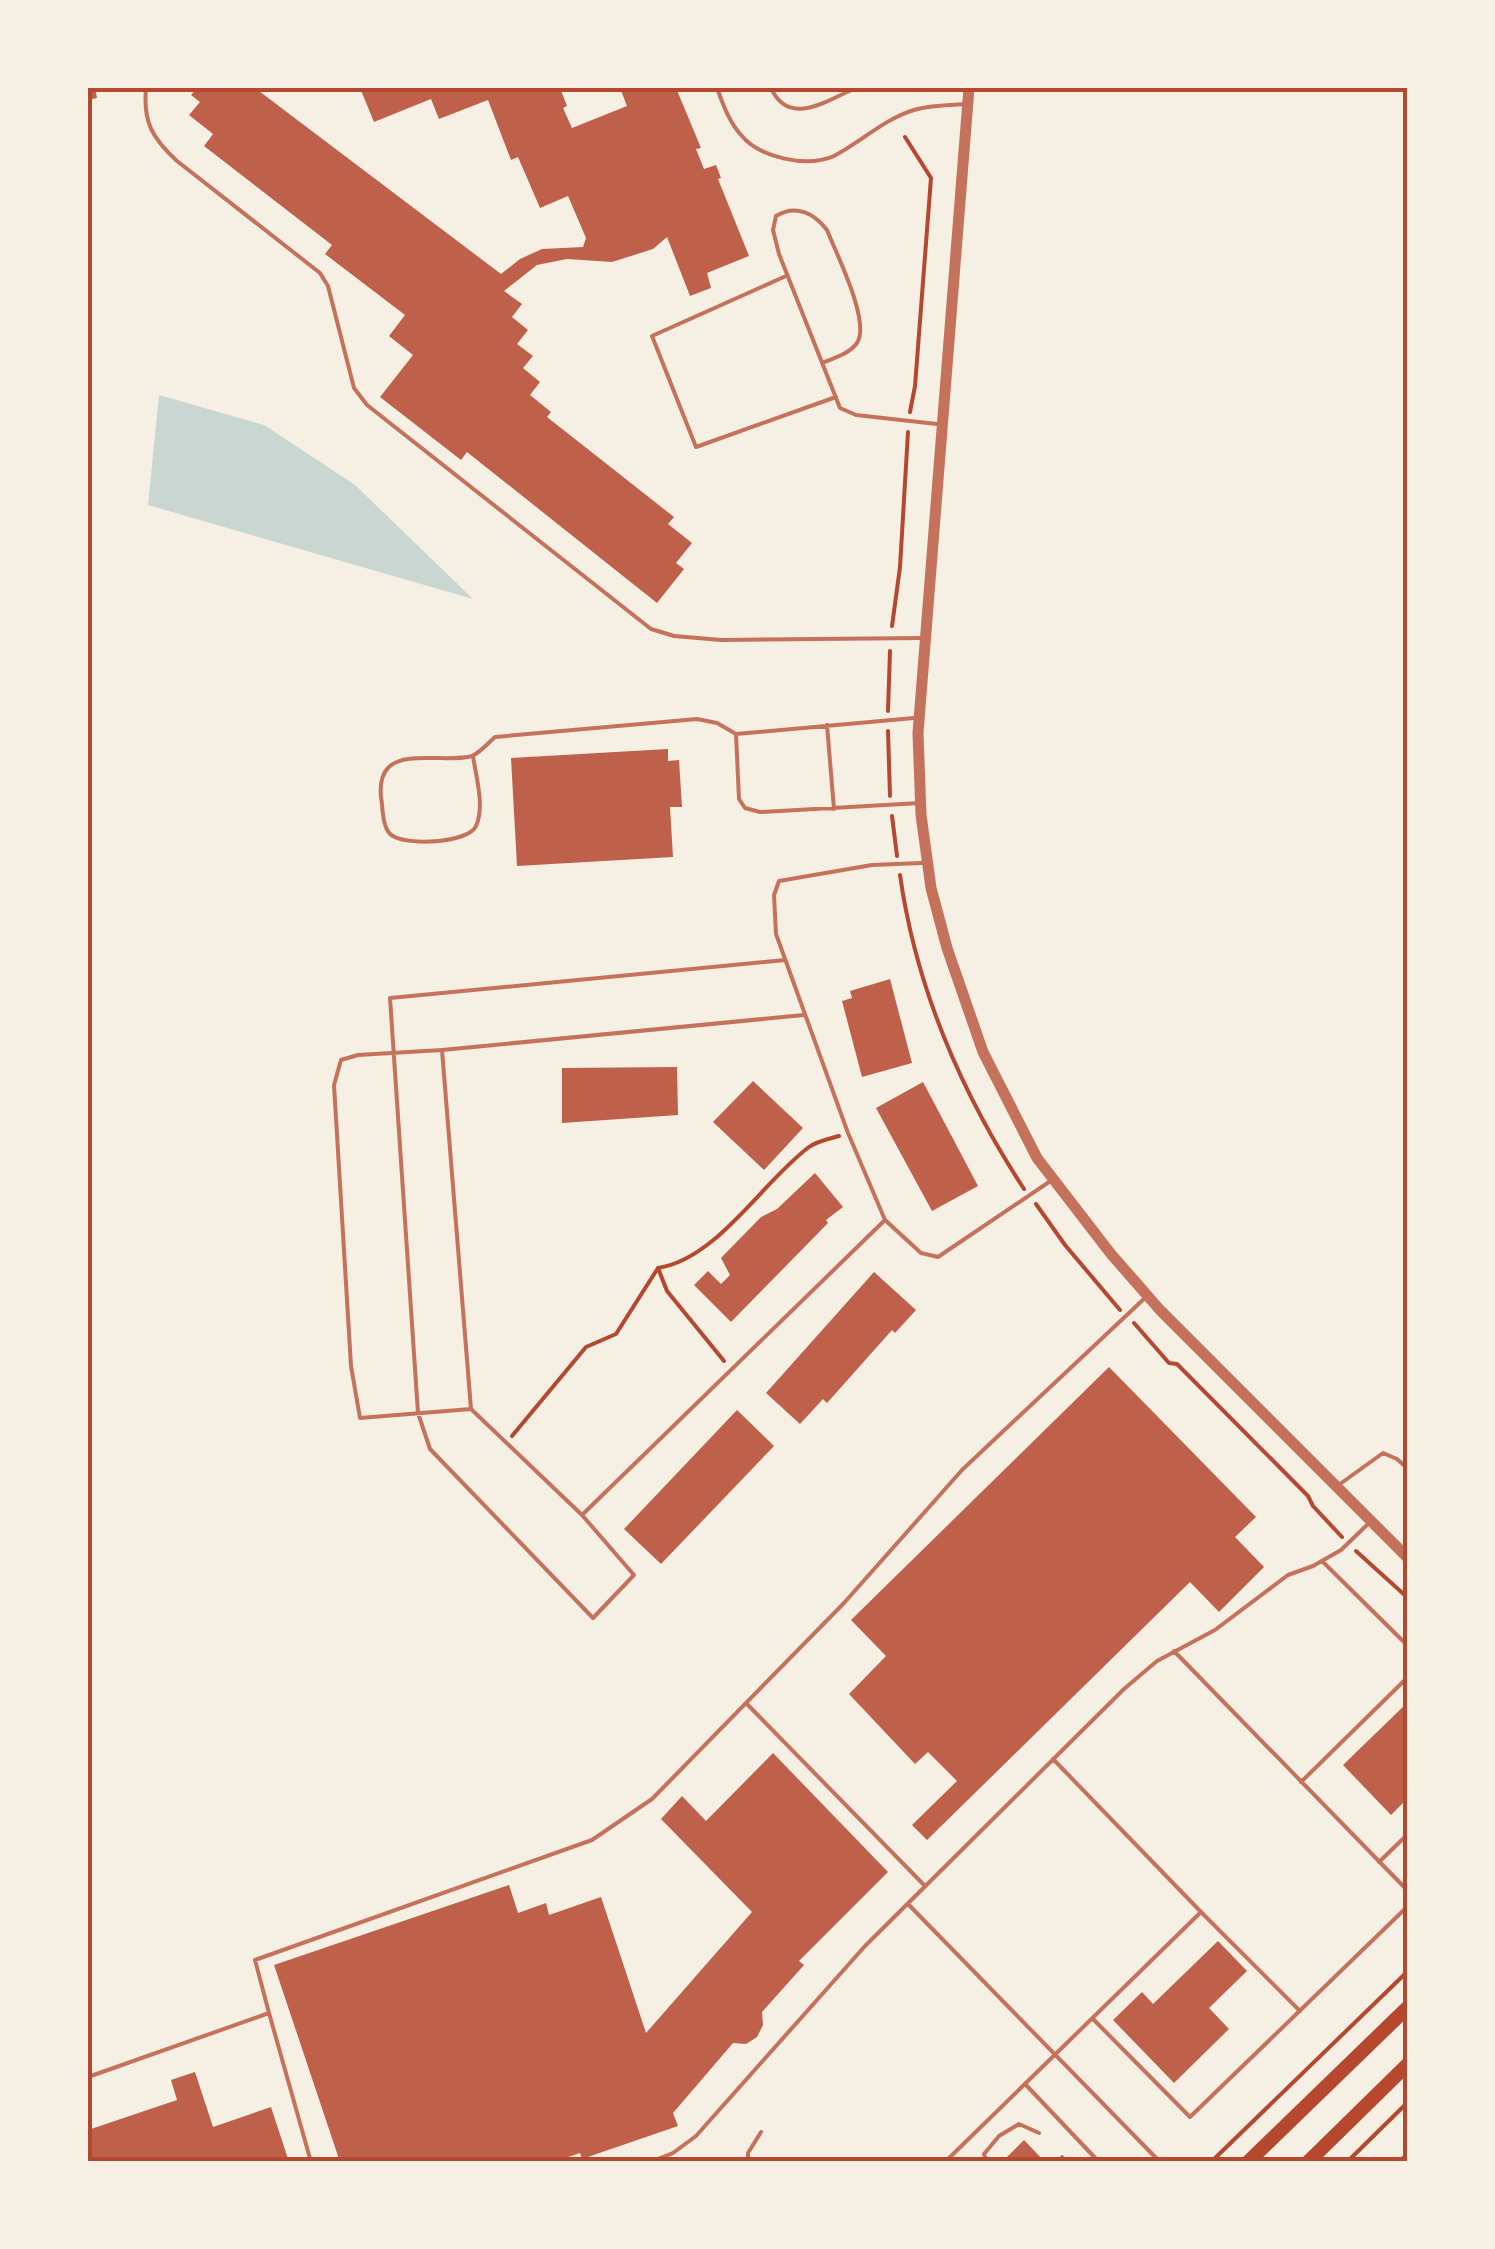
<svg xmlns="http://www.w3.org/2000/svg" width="1495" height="2249" font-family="Raleway,sans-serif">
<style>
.water{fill:#c9d6d2}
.building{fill:#bf614a}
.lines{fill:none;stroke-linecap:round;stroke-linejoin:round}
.path{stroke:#b5482f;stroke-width:4}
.service{stroke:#c5725c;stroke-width:4}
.tertiary{stroke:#c5725c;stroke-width:11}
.primary{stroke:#b5482f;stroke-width:14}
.neatline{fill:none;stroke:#b5482f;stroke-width:4}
</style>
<rect width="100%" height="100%" fill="#f6efe4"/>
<!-- water -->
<path class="water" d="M 159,395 L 264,425 L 355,485 L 473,599 L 148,505 Z"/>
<!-- building -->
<path class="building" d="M 88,88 L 111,88 L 111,89 L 96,92 L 97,98 L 88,100 Z
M 197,88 L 255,88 L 501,274 L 520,259 L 542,249 L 583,247 L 586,238 L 568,196 L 540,208 L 518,157 L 511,160 L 488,100 L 439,119 L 431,99 L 374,122 L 360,88 L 560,88 L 567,106 L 563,108 L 572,128 L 627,106 L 620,88 L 676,88 L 701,148 L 696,149 L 704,169 L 716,165 L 721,178 L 718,179 L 749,256 L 707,273 L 711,288 L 690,296 L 667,237 L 653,249 L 612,262 L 567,259 L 537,265 L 504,291 L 522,304 L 512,317 L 528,330 L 517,344 L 533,356 L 523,368 L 540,382 L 530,395 L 551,412 L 547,417 L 674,517 L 668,524 L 692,543 L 676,563 L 684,569 L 657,603 L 467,452 L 461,460 L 380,397 L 413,355 L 389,336 L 405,315 L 325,254 L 332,245 L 204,146 L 213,134 L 189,115 L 200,102 L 191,95 Z
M 668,749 L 668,761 L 679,760 L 682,807 L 670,807 L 673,857 L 517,866 L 511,758 Z
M 890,979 L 912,1063 L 862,1077 L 842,1001 L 852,998 L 850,991 Z
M 677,1067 L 678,1115 L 562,1123 L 562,1068 Z
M 753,1081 L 803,1128 L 764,1170 L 713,1122 Z
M 923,1082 L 978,1186 L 932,1211 L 876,1108 Z
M 815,1173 L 843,1207 L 826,1220 L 828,1223 L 731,1322 L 694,1285 L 708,1271 L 721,1284 L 730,1275 L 721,1258 L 761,1217 L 777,1209 Z
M 874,1272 L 916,1310 L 895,1333 L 892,1330 L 827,1403 L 823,1399 L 800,1424 L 766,1393 Z
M 1109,1367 L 1256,1517 L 1235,1537 L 1264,1567 L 1219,1612 L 1190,1582 L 927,1840 L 912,1825 L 957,1781 L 928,1752 L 915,1764 L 849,1694 L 886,1656 L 851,1620 Z
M 737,1410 L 774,1446 L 661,1564 L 624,1529 Z
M 1408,1702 L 1408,1798 L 1391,1815 L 1343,1765 Z
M 773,1753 L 888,1872 L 799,1961 L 804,1965 L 762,2012 L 763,2025 L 757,2037 L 746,2044 L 733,2043 L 673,2113 L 678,2126 L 582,2159 L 580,2153 L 554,2162 L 340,2162 L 274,1965 L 509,1885 L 518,1913 L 546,1903 L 549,1915 L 601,1897 L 646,2033 L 752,1912 L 661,1819 L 682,1796 L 706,1821 Z
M 1218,1941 L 1247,1971 L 1209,2008 L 1229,2029 L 1174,2083 L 1113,2020 L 1142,1992 L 1153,2004 Z
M 195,2072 L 213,2127 L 271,2107 L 289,2162 L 88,2162 L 88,2130 L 177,2100 L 171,2080 Z
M 1024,2140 L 1045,2162 L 1002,2162 Z"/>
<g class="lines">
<!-- path -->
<path class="path" d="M 905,137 L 931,178 L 915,386 L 910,412
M 892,626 L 900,567 L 908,432
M 888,711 L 890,651
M 888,731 L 890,796
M 892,816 L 897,856
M 900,875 C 916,988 962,1094 1024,1189
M 1036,1204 L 1065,1245 L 1120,1310
M 658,1268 L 667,1291 L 724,1361
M 1134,1323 L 1169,1363 L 1177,1364 L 1308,1496 L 1313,1506 L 1342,1537
M 512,1436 L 586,1347 L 616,1334 L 658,1268 C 717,1259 763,1181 809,1147 C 817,1141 829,1139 839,1136
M 1356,1551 L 1408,1598
M 1211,2162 L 1408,1971
M 1347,2162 L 1408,2102"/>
<!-- service -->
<path class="service" d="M 146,88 C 143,122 152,138 177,161 L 320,273 L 328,286 L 354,388 L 367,405 L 651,629 L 674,636 L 721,640 L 924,638
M 717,88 C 723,104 729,122 741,135 C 760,158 807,168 834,156 C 861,142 884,119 914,110 C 931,105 949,105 967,104
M 771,88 C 789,128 827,100 856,88
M 786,276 L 652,336 L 696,447 L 836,397
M 822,363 C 834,358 849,354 857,343 C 871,322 836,253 827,230 C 814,213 796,204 776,216 L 773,230 L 779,254 L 840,408 L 856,415 L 937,424
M 914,718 L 736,734 L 739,799 L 745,808 L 760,812 L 920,803
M 827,725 L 834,809
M 473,756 C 476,777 485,806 476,826 C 469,843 404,847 390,834 C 382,825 383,808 381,797 C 380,786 381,775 388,768 C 404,750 450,763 472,756 C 480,753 489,742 495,737 L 697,719 L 717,723 L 736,734
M 922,863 L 872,865 L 779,881 L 774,895 L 776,934 L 848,1133 L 885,1220 L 921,1253 L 938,1257 L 1049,1182
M 785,960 L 390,998 L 418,1413 L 430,1449 L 593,1618 L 634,1575 L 582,1515 L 885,1220
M 442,1050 L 358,1055 L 341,1060 L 334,1085 L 351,1366 L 360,1418 L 471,1409
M 1340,1484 L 1383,1453 L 1397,1459 L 1408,1469
M 582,1515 L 471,1409 L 442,1050 L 804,1015
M 1322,1561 L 1408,1646
M 1174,1651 L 1408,1891
M 746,1703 L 924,1885
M 1301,1782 L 1408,1677
M 1379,1862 L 1408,1834
M 908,1904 L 1160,2162
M 1201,1912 L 1300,2011
M 269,2013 L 255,1960 L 592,1840 L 652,1799 L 844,1603 L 962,1470 L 1146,1297
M 1094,2020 L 1190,2117 L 1408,1906
M 88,2077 L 269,2013 L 311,2162
M 1026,2085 L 1099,2162
M 1062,2157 L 1066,2162
M 650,2162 L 673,2153 L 696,2136 L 865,1946 L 1124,1689 L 1157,1661 L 1215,1630 L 1288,1575 L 1313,1566 L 1341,1550 L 1369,1523
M 748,2162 L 748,2153 L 761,2132
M 945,2162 L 1201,1912 L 1053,1759
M 987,2162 L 984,2154 L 999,2136 L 1019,2124 L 1039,2133
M 1399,2162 L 1408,2153"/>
<!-- tertiary -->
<path class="tertiary" d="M 969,88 L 918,733 L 921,815 L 931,888 L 947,948 L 983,1052 L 1037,1158 L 1111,1254 L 1160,1310 L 1408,1558"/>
<!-- primary -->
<path class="primary" d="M 1248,2162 L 1408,2007
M 1308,2162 L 1408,2064"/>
</g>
<!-- border -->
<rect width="1495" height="2249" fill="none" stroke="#f6efe4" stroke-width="180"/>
<rect x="90" y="90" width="1315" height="2069" class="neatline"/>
</svg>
